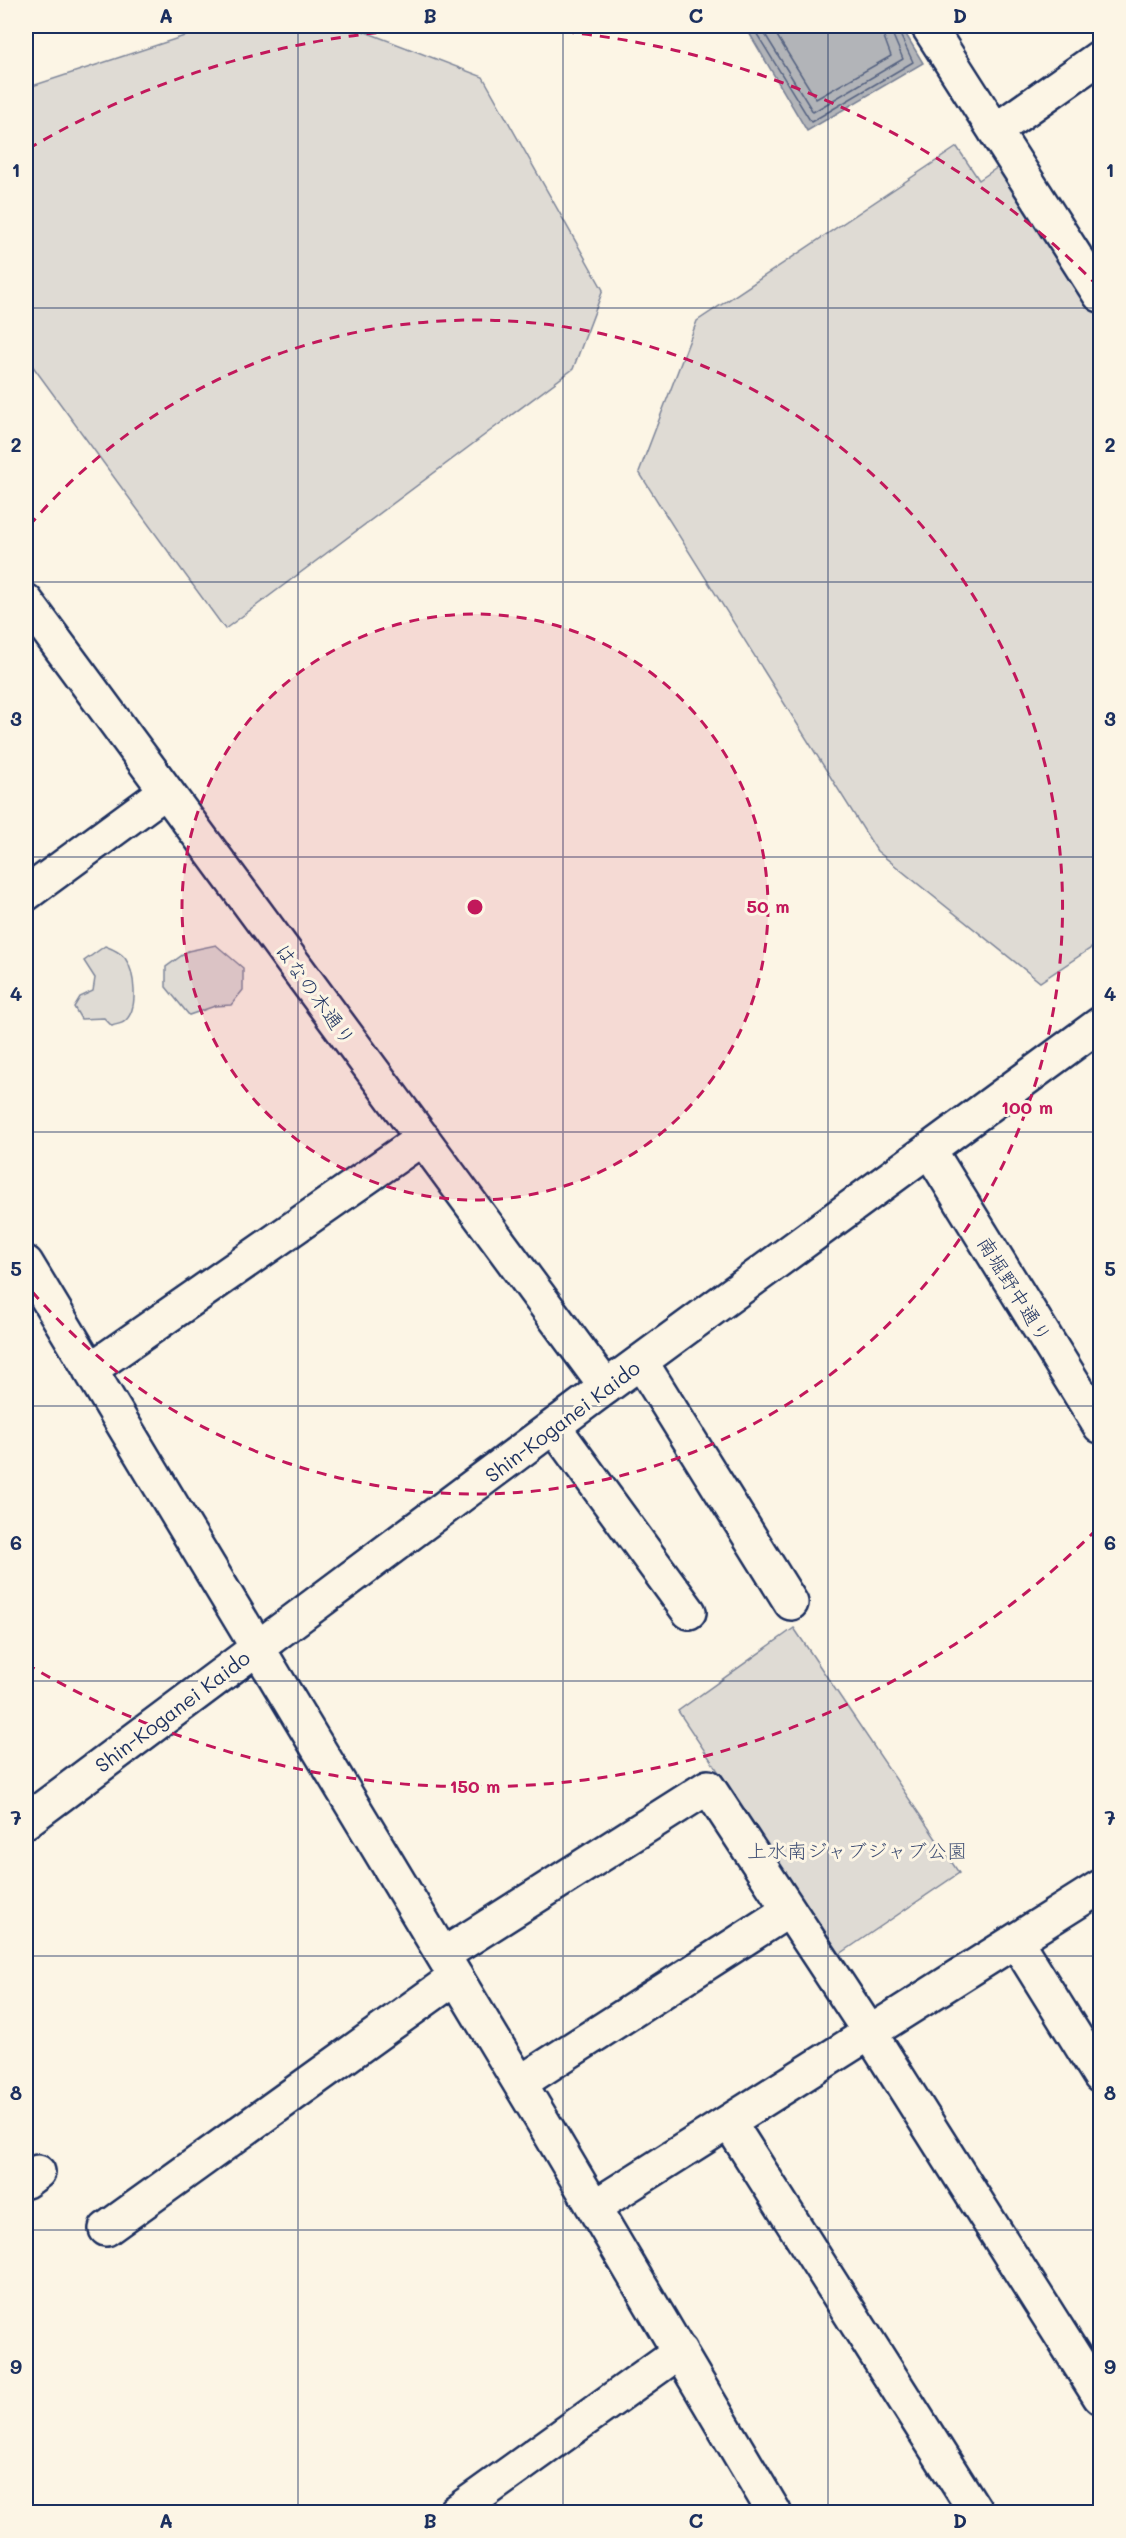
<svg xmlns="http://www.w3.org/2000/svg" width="1126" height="2538" font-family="Mali,'Klee One',sans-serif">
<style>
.green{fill:#dfdbd4;stroke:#7d8599;stroke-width:1.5}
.water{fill:#b2b4b8;stroke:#767f94;stroke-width:1.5}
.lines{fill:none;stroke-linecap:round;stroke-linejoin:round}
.shore{stroke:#576482;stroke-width:1.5}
.minor-casing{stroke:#1b2f5e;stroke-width:38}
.major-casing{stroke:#1b2f5e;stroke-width:38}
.minor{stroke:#fcf5e5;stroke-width:33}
.major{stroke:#fcf5e5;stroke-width:33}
.grid{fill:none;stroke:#1b2f5e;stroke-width:1.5;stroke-opacity:0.55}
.ring{fill:none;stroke:#c2185b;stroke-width:3;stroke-dasharray:10 8}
.labels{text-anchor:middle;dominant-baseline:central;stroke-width:6;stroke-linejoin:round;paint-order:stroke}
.street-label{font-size:20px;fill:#1b2f5e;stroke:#fcf5e5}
.park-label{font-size:20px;fill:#425176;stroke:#fcf5e5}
.centre{fill:#c2185b;stroke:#fcf5e5;stroke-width:3}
.ring-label{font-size:18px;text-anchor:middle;font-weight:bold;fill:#c2185b;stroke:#fcf5e5;stroke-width:6;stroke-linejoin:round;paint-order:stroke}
.neatline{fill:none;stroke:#1b2f5e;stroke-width:2}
.grid-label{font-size:20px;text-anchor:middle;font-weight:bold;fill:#1b2f5e}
</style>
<rect width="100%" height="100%" fill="#fcf5e5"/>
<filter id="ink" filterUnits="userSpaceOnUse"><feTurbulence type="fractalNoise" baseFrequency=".0167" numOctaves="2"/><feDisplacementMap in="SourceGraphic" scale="12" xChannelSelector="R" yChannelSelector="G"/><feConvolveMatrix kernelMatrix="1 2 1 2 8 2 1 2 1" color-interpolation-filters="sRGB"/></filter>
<g filter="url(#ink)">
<!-- green -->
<path class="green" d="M 215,26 L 350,26 L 483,77 L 603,290 L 573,369 L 225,629 L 26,357 L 26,88 Z
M 957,147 L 979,180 L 1001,165 L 1100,313 L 1100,942 L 1040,982 L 877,851 L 639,472 L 697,321 Z
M 216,945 L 243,968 L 243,990 L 231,1005 L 215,1006 L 189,1015 L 166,987 L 166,967 L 188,951 Z
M 105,946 C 113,949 120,952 125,958 C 135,972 139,1009 125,1021 C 122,1024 117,1024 112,1026 L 104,1018 L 81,1019 L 74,1007 L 80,997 L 93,991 L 95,978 L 84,961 Z
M 794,1628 L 959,1873 L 840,1954 L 678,1711 Z"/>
<!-- water -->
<path class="water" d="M 745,26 L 901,26 L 923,63 L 807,131 Z"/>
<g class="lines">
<!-- shore -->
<path class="shore" d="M 752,26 L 811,122 L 913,62 L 896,26
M 760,26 L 813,112 L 903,59 L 889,26
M 771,26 L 816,99 L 891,56 L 880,26"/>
<!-- minor casing -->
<g class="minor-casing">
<path id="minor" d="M 928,26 L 1100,295
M 995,131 L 1100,57
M 26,601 L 606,1387
M 26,894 L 166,791
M 930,1151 L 1100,1426
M 26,1263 L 548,2130 L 774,2512
M 641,1362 L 791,1603
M 90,1370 L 423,1138
M 554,1427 L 689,1612
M 1016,1941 L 1100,2076
M 443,1955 L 708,1787 L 870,2033 L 1100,2397
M 520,2083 L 789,1910
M 729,2122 L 976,2512
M 26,2181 L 38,2172
M 594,2207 L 1100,1887
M 106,2229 L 456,1977
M 456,2512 L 680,2351"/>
</g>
<!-- major casing -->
<g class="major-casing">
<path id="major" d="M 26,1821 L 606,1387 L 1100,1024"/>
</g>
<!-- minor -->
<use href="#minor" class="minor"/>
<!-- major -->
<use href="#major" class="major"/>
</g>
</g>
<!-- grid -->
<path class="grid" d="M 298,26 L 298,2512M 563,26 L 563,2512M 828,26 L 828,2512M 26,308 L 1100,308M 26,582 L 1100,582M 26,857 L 1100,857M 26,1132 L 1100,1132M 26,1406 L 1100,1406M 26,1681 L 1100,1681M 26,1956 L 1100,1956M 26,2230 L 1100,2230"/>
<!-- distance rings -->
<circle cx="475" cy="907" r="293" fill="#c2185b" fill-opacity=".12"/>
<g class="ring">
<circle cx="475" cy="907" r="293"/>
<path d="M29 526A587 587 0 1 1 29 1288"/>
<path d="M1097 1529A880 880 0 0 1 28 1665M28 149A880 880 0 0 1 1097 285"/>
</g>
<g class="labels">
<!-- street labels -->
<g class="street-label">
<text transform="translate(316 994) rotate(54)">はなの木通り</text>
<text transform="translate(1015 1289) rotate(58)">南堀野中通り</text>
<text transform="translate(562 1421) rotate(-37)">Shin-Koganei Kaido</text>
<text transform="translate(172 1711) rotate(-37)">Shin-Koganei Kaido</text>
</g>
<!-- park labels -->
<g class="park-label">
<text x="857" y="1850">上水南ジャブジャブ公園</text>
</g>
</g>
<circle cx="475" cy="907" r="9" class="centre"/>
<g class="ring-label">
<text x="768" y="913">50 m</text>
<text x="1027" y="1114">100 m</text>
<text x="475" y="1793">150 m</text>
</g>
<!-- margin -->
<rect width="1126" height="2538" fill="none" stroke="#fcf5e5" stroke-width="66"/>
<rect x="33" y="33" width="1060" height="2472" class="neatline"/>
<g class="grid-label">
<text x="166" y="23">A</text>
<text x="430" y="23">B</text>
<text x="696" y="23">C</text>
<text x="960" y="23">D</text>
<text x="16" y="177">1</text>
<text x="1110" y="177">1</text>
<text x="16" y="452">2</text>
<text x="1110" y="452">2</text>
<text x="16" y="726">3</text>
<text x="1110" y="726">3</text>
<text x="16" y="1001">4</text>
<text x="1110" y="1001">4</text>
<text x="16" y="1276">5</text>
<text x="1110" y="1276">5</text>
<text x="16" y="1550">6</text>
<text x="1110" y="1550">6</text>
<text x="16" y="1825">7</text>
<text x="1110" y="1825">7</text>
<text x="16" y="2100">8</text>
<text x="1110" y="2100">8</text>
<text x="16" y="2374">9</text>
<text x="1110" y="2374">9</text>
<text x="166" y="2528">A</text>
<text x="430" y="2528">B</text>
<text x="696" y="2528">C</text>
<text x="960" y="2528">D</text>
</g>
</svg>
